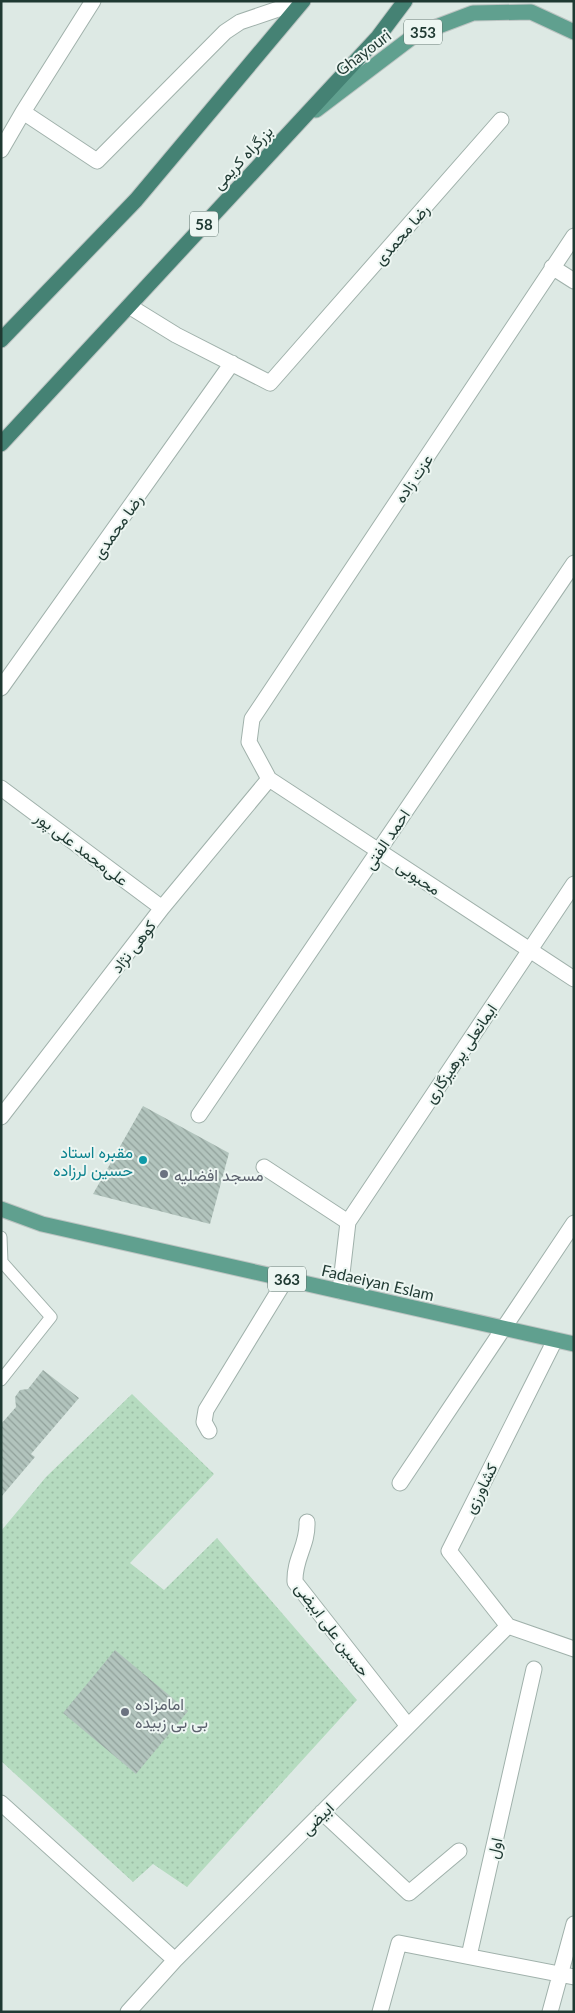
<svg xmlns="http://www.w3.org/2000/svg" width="575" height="2013" font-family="Lato,Vazirmatn,sans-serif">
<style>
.grass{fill:url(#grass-dots)}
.building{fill:url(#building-back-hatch)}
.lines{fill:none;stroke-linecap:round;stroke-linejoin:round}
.service-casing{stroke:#a0b1ab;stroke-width:13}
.minor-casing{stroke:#a0b1ab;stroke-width:17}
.primary-casing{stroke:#bcc4c2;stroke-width:17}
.trunk-casing{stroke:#bcc4c2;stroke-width:17}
.service{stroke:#fff;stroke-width:11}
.minor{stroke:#fff;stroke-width:15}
.primary{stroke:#60a08f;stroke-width:15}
.trunk{stroke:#458274;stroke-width:15}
.culture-dot{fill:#0f9aa8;stroke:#edf6f2;stroke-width:2}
.worship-dot{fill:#6b7280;stroke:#edf6f2;stroke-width:2}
.labels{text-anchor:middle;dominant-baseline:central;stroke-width:4;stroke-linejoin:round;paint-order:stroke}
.shield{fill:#edf6f2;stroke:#5d726c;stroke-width:1}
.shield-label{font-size:15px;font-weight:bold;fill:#1f3932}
.street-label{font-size:16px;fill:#1f3932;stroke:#edf6f2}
.culture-label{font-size:16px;fill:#0d838f;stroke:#edf6f2;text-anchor:end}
.worship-label{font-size:16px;fill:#5b616d;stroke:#edf6f2;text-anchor:start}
</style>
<defs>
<pattern id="grass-dots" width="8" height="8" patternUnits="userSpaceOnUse" patternTransform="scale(1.25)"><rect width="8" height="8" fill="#b5dbbf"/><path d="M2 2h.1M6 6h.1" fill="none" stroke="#9bbda5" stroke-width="1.8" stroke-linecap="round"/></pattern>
<pattern id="building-back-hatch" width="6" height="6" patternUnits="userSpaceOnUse" patternTransform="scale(1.25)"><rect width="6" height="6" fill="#b2c4bd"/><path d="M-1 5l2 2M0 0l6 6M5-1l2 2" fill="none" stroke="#90a09a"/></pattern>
</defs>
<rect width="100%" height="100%" fill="#dde9e4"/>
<!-- grass -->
<path class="grass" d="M 132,1394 L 214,1474 L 130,1563 L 164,1590 L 217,1538 L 357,1700 L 187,1887 L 153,1864 L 133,1882 L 1,1761 L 1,1531 L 46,1477 Z"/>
<!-- building -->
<path class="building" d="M 143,1106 L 229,1153 L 210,1224 L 93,1194 Z
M 43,1370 L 79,1398 L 31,1454 L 35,1457 L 1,1497 L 1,1424 L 16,1407 L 15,1397 L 20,1390 L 28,1389 Z
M 115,1650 L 188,1711 L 136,1774 L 63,1713 Z"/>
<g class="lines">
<!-- service casing -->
<g class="service-casing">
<path id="service" d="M 1,1237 L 2,1262 L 51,1317 L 1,1380"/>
</g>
<!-- minor casing -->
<g class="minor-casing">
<path id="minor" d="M 23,112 L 97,161 L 225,32 L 240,22 L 302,1
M 1,150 L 23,112 L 93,1
M 574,236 L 252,719 L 249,742 L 269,779 L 574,979
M 552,267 L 574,281
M 129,306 L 176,335 L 270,383 L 501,120
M 1,688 L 232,363
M 1,788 L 162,908
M 199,1115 L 574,563
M 1,1117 L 162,908 L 269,779
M 264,1167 L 348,1222
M 340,1291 L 348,1222 L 574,884
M 209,1431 L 204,1422 L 206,1410 L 286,1279
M 400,1483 L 574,1223
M 307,1522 C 308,1546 294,1558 295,1582 L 408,1726
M 508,1626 L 449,1551 L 555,1340
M 508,1626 L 574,1649
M 1,1803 L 175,1960
M 322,1812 L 409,1893 L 459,1851
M 469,1956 L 534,1669
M 128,2012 L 175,1960 L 508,1626
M 380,2012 L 399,1943 L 574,1977
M 550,2012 L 574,1924"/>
</g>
<!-- primary casing -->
<g class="primary-casing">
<path id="primary" d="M 316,110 L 415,35 L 473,13 L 531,12 L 574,32
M 1,1209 L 42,1224 L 574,1344"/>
</g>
<!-- trunk casing -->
<g class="trunk-casing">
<path id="trunk" d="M 1,340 L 136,200 L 303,1
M 1,444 L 378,37 L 405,1"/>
</g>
<!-- service -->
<use href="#service" class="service"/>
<!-- minor -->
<use href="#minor" class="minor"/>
<!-- primary -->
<use href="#primary" class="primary"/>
<!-- trunk -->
<use href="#trunk" class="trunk"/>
</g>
<!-- markers -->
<circle class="culture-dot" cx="143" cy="1160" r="5"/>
<g class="worship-dot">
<circle cx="164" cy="1174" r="5"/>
<circle cx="125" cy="1712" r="5"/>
</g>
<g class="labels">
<!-- shield labels -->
<g class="shield">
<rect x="404" y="19.5" width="38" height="25" rx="4"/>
<rect x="190" y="211.5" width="28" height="25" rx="4"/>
<rect x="268" y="1266.5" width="38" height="25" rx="4"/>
</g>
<g class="shield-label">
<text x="423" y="32">353</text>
<text x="204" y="224">58</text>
<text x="287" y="1279">363</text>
</g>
<!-- street labels -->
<g class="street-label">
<text transform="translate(363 52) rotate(-37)">Ghayouri</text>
<text transform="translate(242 157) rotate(-47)">بزرگراه کریمی</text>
<text transform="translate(401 234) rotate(-49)">رضا محمدی</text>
<text transform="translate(413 478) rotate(-56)">عزت زاده</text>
<text transform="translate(117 526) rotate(-55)">رضا محمدی</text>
<text transform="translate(386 839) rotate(-56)">احمد الفتی</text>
<text transform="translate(82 848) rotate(37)">علی‌محمد علی پور</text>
<text transform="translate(419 877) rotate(34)">محبوبی</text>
<text transform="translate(133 946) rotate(-52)">کوهی نژاد</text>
<text transform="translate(460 1053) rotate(-56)">ایمانعلی پرهیزگاری</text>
<text transform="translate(378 1282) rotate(13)">Fadaeiyan Eslam</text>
<text transform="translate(480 1488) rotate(-63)">کشاورزی</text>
<text transform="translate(333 1629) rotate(53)">حسین علی ابیضی</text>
<text transform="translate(317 1818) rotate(-45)">ابیضی</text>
<text transform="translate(494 1848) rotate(-77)">اول</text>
</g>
<!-- culture labels -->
<g class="culture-label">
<text x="133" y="1151">مقبره استاد<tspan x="133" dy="18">حسین لرزاده</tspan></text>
</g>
<!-- worship labels -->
<g class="worship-label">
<text x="174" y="1174">مسجد افضلیه</text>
<text x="135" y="1703">امامزاده<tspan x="135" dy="18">بی بی زبیده</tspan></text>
</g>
</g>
<!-- border -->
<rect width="575" height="2013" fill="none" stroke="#1f3932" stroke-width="5"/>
</svg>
